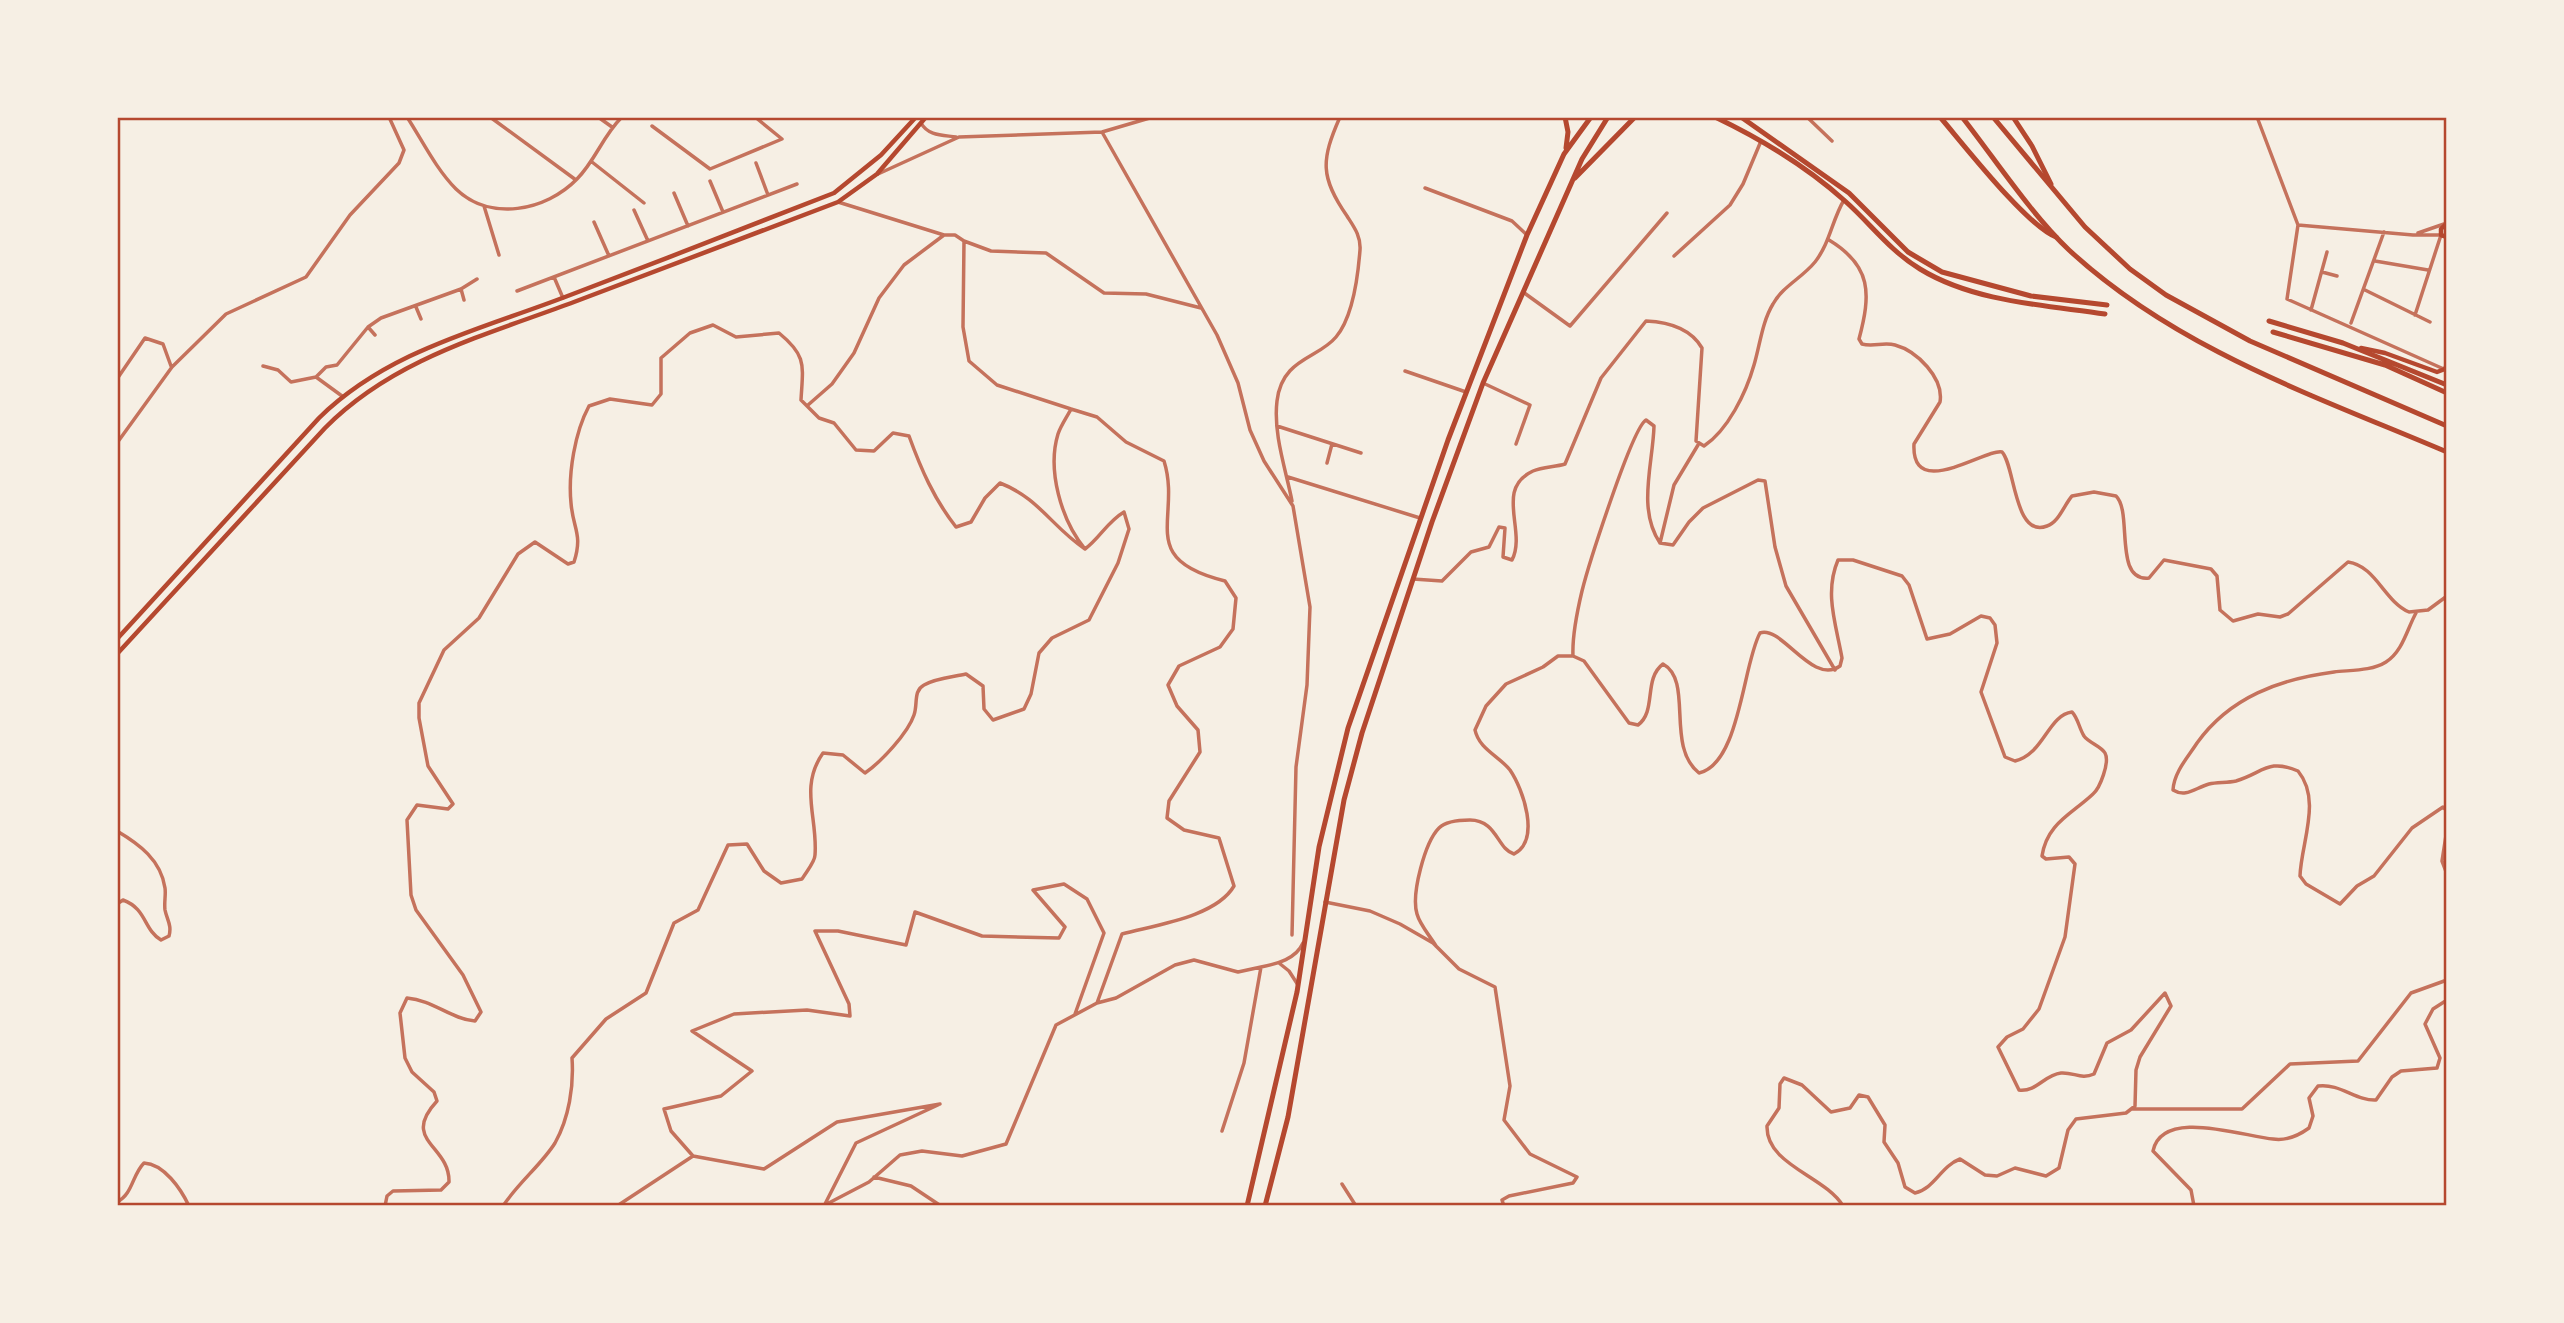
<svg xmlns="http://www.w3.org/2000/svg" width="2564" height="1323" font-family="'Space Grotesk',sans-serif">
<style>
.lines{fill:none;stroke-linecap:round;stroke-linejoin:round}
.minor{stroke:#c5725c;stroke-width:3.5}
.secondary{stroke:#b5482f;stroke-width:4.5}
.primary{stroke:#b5482f;stroke-width:5}
.trunk{stroke:#b5482f;stroke-width:5}
.neatline{fill:none;stroke:#b5482f;stroke-width:2.5}
</style>
<rect width="100%" height="100%" fill="#f6efe4"/>
<g class="lines">
<!-- minor -->
<path class="minor" d="M 407,117 C 422,140 436,169 456,189 C 490,222 546,211 577,179 C 595,161 603,136 621,118
M 490,117 L 576,180
M 598,117 L 612,127
M 1807,117 L 1832,141
M 2257,117 L 2298,225
M 2446,117 L 2447,118
M 921,123 C 928,136 943,135 956,137
M 652,126 L 710,169 L 782,139 L 755,117
M 1102,132 L 1217,335 L 1238,383 L 1250,430 L 1264,461 L 1293,506 L 1310,607 L 1307,685 L 1296,767 L 1292,935
M 592,162 L 644,203
M 756,163 L 768,195
M 878,174 L 959,137 L 1102,132 L 1153,117
M 710,181 L 723,212
M 1425,188 L 1512,221 L 1527,235
M 674,193 L 688,226
M 484,206 L 499,255
M 634,210 L 648,241
M 594,222 L 609,256
M 2298,225 L 2287,299 L 2446,370
M 2298,225 L 2413,235 L 2441,235 L 2415,315
M 2418,233 L 2444,224
M 1829,240 C 1872,266 1871,294 1859,339 L 1862,344 C 1873,347 1884,342 1895,345 C 1917,351 1944,378 1940,402 L 1914,444 C 1911,502 1986,448 2002,452 C 2015,465 2014,539 2047,526 C 2059,522 2064,505 2072,496 L 2094,492 L 2116,496 C 2133,512 2113,582 2149,578 L 2164,560 L 2211,569 L 2217,576 L 2220,610 L 2233,621 L 2258,614 L 2280,617 L 2288,614 L 2348,562 C 2376,566 2384,601 2409,612 L 2428,610 L 2447,596
M 964,241 L 991,251 L 1046,253 L 1104,293 L 1146,294 L 1201,308
M 1674,256 L 1730,205 L 1743,184 L 1761,141
M 2375,261 L 2428,270
M 2322,272 L 2337,276
M 554,277 L 563,298
M 461,289 L 464,300
M 2365,290 L 2430,322
M 517,291 L 797,184
M 1523,292 L 1570,326 L 1667,213
M 416,307 L 421,319
M 2311,310 L 2327,252
M 2351,323 L 2384,232
M 368,327 L 375,335
M 263,366 L 278,370 L 291,382 L 316,377 L 326,367 L 337,365 L 368,327 L 381,318 L 461,289 L 477,279
M 1405,371 L 1466,392
M 316,377 L 342,396
M 117,379 L 145,338 L 163,344 L 171,366
M 1483,383 L 1530,405 L 1516,444
M 808,405 L 832,384 L 854,353 L 879,298 L 904,265 L 944,235 L 838,202
M 1277,426 L 1361,453
M 117,443 L 172,367 L 226,314 L 306,277 L 350,215 L 399,163 L 404,150 L 389,117
M 1327,463 L 1332,444
M 1288,477 L 1420,518
M 1292,501 C 1286,470 1273,434 1277,401 C 1282,358 1318,359 1336,337 C 1353,317 1358,276 1360,250 C 1361,236 1354,227 1347,216 C 1320,177 1321,160 1340,117
M 1660,543 L 1674,485 L 1698,445
M 1413,579 L 1442,581 L 1471,552 L 1489,547 L 1499,527 L 1505,528 L 1503,557 L 1512,560 C 1527,531 1494,489 1533,471 C 1543,467 1555,467 1565,464 L 1601,378 L 1646,321 C 1668,322 1691,329 1702,348 L 1696,441 L 1704,446 C 1728,430 1746,393 1754,365 C 1760,345 1762,322 1773,304 C 1783,286 1802,278 1815,262 C 1830,243 1832,220 1844,200
M 2416,613 C 2407,629 2403,651 2386,662 C 2372,671 2350,670 2334,672 C 2280,679 2230,697 2197,743 C 2188,757 2174,772 2173,790 C 2186,798 2195,788 2209,784 C 2217,782 2227,783 2236,781 C 2263,773 2268,758 2298,771 C 2322,800 2301,843 2300,876 L 2306,884 L 2340,904 L 2357,886 L 2374,876 L 2412,828 L 2443,807 L 2447,811
M 1573,656 C 1572,635 1577,612 1582,591 C 1588,567 1632,428 1646,420 L 1654,426 C 1653,464 1637,509 1660,543 L 1673,545 L 1689,522 L 1703,508 L 1758,480 L 1765,481 L 1775,547 L 1786,586 L 1835,670
M 2447,829 L 2442,861 L 2447,874
M 117,831 C 139,844 161,860 165,888 C 166,895 164,902 165,910 C 167,920 172,925 169,936 L 161,940 C 143,929 147,909 123,900 L 117,904
M 1325,902 L 1370,911 L 1400,924 L 1433,943 L 1459,969 L 1495,987 L 1510,1086 L 1504,1120 L 1530,1154 L 1577,1177 L 1573,1183 L 1509,1196 L 1502,1200 L 1504,1206
M 1436,946 C 1430,936 1420,925 1417,914 C 1411,894 1425,842 1439,828 C 1446,821 1461,820 1470,820 C 1497,820 1497,849 1514,854 C 1541,840 1523,789 1510,770 C 1499,756 1479,749 1475,730 L 1486,706 L 1506,684 L 1543,667 L 1558,656 L 1573,656 L 1584,661 L 1629,723 L 1638,725 C 1657,711 1643,679 1663,664 C 1694,681 1665,746 1699,773 C 1740,764 1743,663 1760,633 C 1782,625 1812,686 1840,666 L 1842,658 C 1836,624 1824,593 1838,560 L 1853,560 L 1902,576 L 1909,585 L 1927,639 L 1950,634 L 1981,616 L 1990,618 L 1995,625 L 1997,643 L 1981,692 L 2005,757 L 2015,761 C 2044,754 2048,715 2072,712 C 2078,718 2079,728 2084,736 C 2089,743 2101,746 2105,753 C 2110,762 2100,788 2093,794 C 2072,814 2047,823 2042,856 L 2046,859 L 2069,857 L 2075,864 L 2065,937 L 2039,1009 L 2023,1029 L 2007,1037 L 1998,1047 L 2019,1090 C 2037,1092 2044,1075 2061,1073 C 2074,1072 2081,1080 2094,1074 L 2107,1043 L 2131,1030 L 2165,993 L 2171,1006 L 2140,1057 L 2136,1070 L 2135,1106 L 2126,1113 L 2076,1119 L 2068,1130 L 2059,1168 L 2046,1176 L 2015,1168 L 1997,1176 L 1985,1175 L 1960,1159 C 1941,1166 1934,1189 1915,1193 L 1905,1187 L 1898,1163 L 1884,1142 L 1885,1125 L 1868,1097 L 1859,1095 L 1850,1108 L 1831,1112 L 1802,1085 L 1784,1078 L 1780,1084 L 1779,1108 L 1767,1126 C 1766,1165 1825,1176 1843,1206
M 1279,963 L 1289,971 L 1298,985
M 1261,967 C 1277,964 1296,959 1303,943
M 1097,1003 L 1116,998 L 1175,965 L 1194,960 L 1238,972 L 1261,967 L 1244,1063 L 1222,1131
M 2132,1109 L 2242,1109 L 2290,1064 L 2358,1061 L 2411,993 L 2447,980
M 693,1156 L 671,1131 L 664,1109 L 721,1096 L 752,1071 L 692,1031 L 734,1014 L 807,1010 L 850,1016 L 849,1004 L 815,931 L 838,931 L 906,945 L 915,912 L 982,936 L 1059,938 L 1065,927 L 1033,890 L 1064,884 L 1087,899 L 1104,933 L 1075,1014
M 874,1177 L 911,1186 L 941,1206
M 1342,1184 L 1356,1206
M 117,1202 C 133,1194 132,1175 144,1163 C 164,1164 181,1189 189,1206
M 385,1206 L 387,1196 L 393,1191 L 441,1190 L 449,1182 C 450,1145 400,1141 437,1101 L 434,1092 L 412,1072 L 405,1058 L 400,1013 L 407,998 C 433,1000 451,1019 475,1021 L 481,1012 L 463,975 L 416,910 L 411,895 L 407,820 L 417,805 L 448,809 L 453,804 L 428,766 L 419,718 L 419,703 L 444,650 L 479,618 L 518,554 L 535,542 L 568,564 L 574,562 C 583,534 573,529 571,503 C 568,473 575,432 589,406 L 610,399 L 652,405 L 661,394 L 661,358 L 690,333 L 713,325 L 736,337 L 779,333 C 807,356 803,365 801,400 L 819,418 L 834,423 L 856,450 L 874,451 L 893,433 L 909,436 C 921,469 934,499 956,527 L 971,522 L 985,498 L 1000,483 C 1039,498 1052,527 1085,549
M 503,1206 C 518,1183 542,1164 555,1143 C 569,1118 574,1086 572,1058 L 606,1019 L 646,993 L 674,923 L 698,910 L 728,845 L 747,844 L 764,871 L 781,883 L 802,879 C 806,872 815,862 815,855 C 818,818 799,787 823,753 L 843,755 L 865,773 C 881,762 908,733 914,715 C 918,704 913,691 924,685 C 936,678 953,677 966,674 L 983,686 L 984,709 L 993,720 L 1024,709 L 1031,694 L 1039,653 L 1052,638 L 1089,620 L 1118,563 L 1129,529 L 1124,512 C 1107,522 1100,538 1085,549 C 1061,520 1047,470 1058,434 C 1061,425 1067,417 1071,409 L 997,385 L 969,361 L 963,327 L 964,241 L 955,235 L 944,235
M 617,1206 L 693,1156 L 764,1169 L 837,1122 L 940,1104 L 856,1143 L 825,1204
M 823,1206 L 869,1182 L 900,1155 L 922,1151 L 962,1156 L 1006,1144 L 1056,1025 L 1097,1003 L 1122,934 C 1155,925 1216,917 1234,886 L 1219,838 L 1184,830 L 1167,818 L 1169,801 L 1200,752 L 1198,730 L 1177,706 L 1168,685 L 1179,666 L 1220,647 L 1233,629 L 1236,598 L 1225,581 C 1135,559 1182,518 1164,461 L 1126,442 L 1097,417 L 1071,409
M 2194,1206 L 2191,1190 L 2153,1151 C 2162,1107 2245,1137 2273,1139 C 2286,1141 2298,1136 2309,1128 L 2313,1116 L 2309,1098 L 2318,1086 C 2340,1083 2356,1101 2376,1100 L 2392,1077 L 2401,1071 L 2437,1068 L 2440,1058 L 2425,1024 L 2433,1009 L 2447,1000"/>
<!-- secondary -->
<path class="secondary" d="M 2447,223 L 2441,229 L 2441,235 L 2447,237
M 2361,348 L 2385,353 L 2437,372 L 2445,369 L 2447,364
M 117,639 L 319,418 C 387,351 479,330 565,297 C 655,263 744,228 834,193 L 881,155 L 916,117
M 117,654 L 325,428 C 393,359 486,335 574,302 C 662,268 750,235 838,202 L 877,174 L 926,117"/>
<!-- primary -->
<path class="primary" d="M 1565,117 L 1568,132 L 1566,148
M 1715,117 C 1761,139 1807,167 1845,201 C 1870,223 1890,251 1920,269 C 1974,302 2044,305 2105,314
M 1741,117 L 1849,193 L 1908,252 L 1942,272 L 2031,296 L 2107,305
M 1940,117 C 1964,145 2026,225 2056,237
M 2013,117 L 2032,146 L 2051,184
M 1575,178 L 1635,117
M 2269,321 L 2343,343 L 2447,385
M 2273,332 L 2385,365 L 2447,393
M 1247,1206 L 1297,992 L 1319,847 L 1348,728 L 1448,440 L 1527,235 L 1564,154 L 1591,117
M 1265,1206 L 1288,1117 L 1344,800 L 1362,733 L 1432,522 L 1483,383 L 1582,159 L 1608,117"/>
<!-- trunk -->
<path class="trunk" d="M 1962,117 C 1995,159 2031,214 2069,250 C 2176,349 2315,396 2447,452
M 1993,117 L 2085,227 L 2130,269 L 2166,295 L 2250,341 L 2447,426"/>
</g>
<!-- border -->
<rect width="2564" height="1323" fill="none" stroke="#f6efe4" stroke-width="238"/>
<rect x="119" y="119" width="2326" height="1085" class="neatline"/>
</svg>
